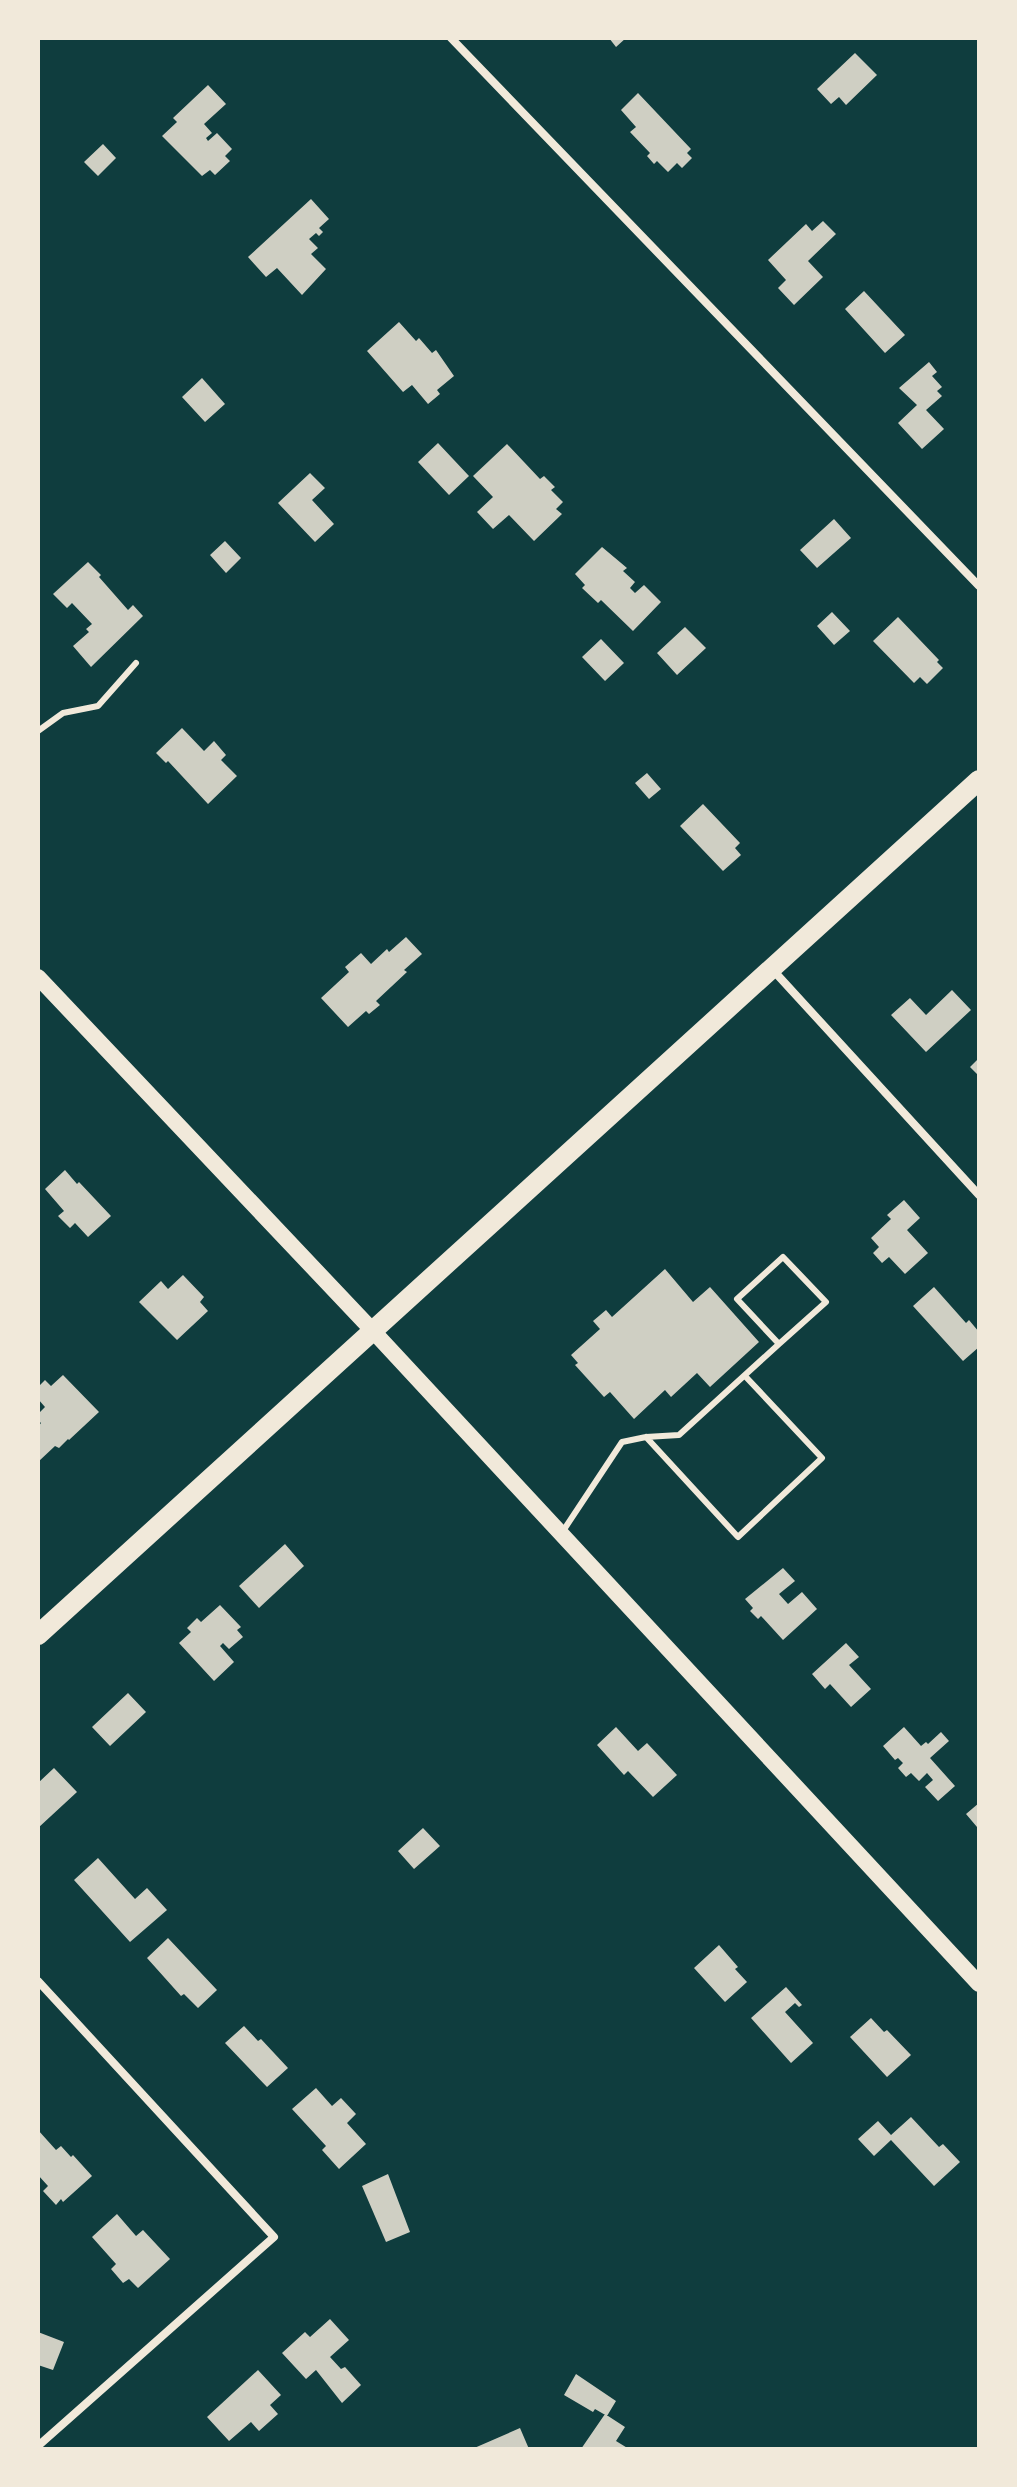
<svg xmlns="http://www.w3.org/2000/svg" width="1017" height="2487" font-family="'IBM Plex Sans',sans-serif">
<style>
.building{fill:#cfcfc3}
.lines{fill:none;stroke-linecap:round;stroke-linejoin:round}
.service{stroke:#f1e9da;stroke-width:6}
.minor{stroke:#f1e9da;stroke-width:8}
.secondary{stroke:#f1e9da;stroke-width:16}
.primary{stroke:#f1e9da;stroke-width:20}
</style>
<rect width="100%" height="100%" fill="#0f3d3e"/>
<!-- building -->
<path class="building" d="M 609,38 L 626,38 L 616,47 Z
M 855,53 L 877,75 L 846,105 L 839,97 L 831,104 L 817,89 Z
M 208,85 L 226,104 L 204,124 L 212,133 L 206,138 L 208,141 L 217,133 L 232,149 L 225,156 L 230,161 L 215,175 L 210,170 L 202,176 L 162,136 L 177,122 L 173,118 Z
M 638,93 L 691,149 L 687,153 L 692,158 L 682,168 L 677,163 L 668,172 L 657,161 L 654,164 L 647,156 L 650,153 L 630,132 L 636,127 L 621,110 Z
M 103,144 L 116,158 L 98,176 L 84,162 Z
M 311,199 L 329,219 L 319,228 L 323,232 L 319,236 L 316,233 L 309,239 L 318,248 L 311,254 L 326,269 L 302,295 L 277,268 L 266,277 L 248,257 Z
M 823,221 L 836,234 L 808,261 L 823,277 L 794,305 L 778,288 L 786,280 L 768,260 L 806,224 L 812,231 Z
M 864,291 L 905,335 L 885,353 L 845,309 Z
M 399,322 L 416,341 L 419,338 L 432,353 L 436,350 L 454,376 L 437,390 L 440,394 L 428,404 L 412,385 L 403,392 L 367,351 Z
M 929,362 L 937,372 L 932,376 L 942,387 L 937,391 L 942,396 L 926,410 L 944,429 L 922,449 L 898,423 L 917,405 L 899,388 Z
M 202,378 L 225,404 L 205,422 L 182,397 Z
M 438,443 L 469,476 L 449,495 L 418,462 Z
M 507,444 L 540,479 L 544,476 L 555,487 L 551,490 L 563,502 L 556,509 L 562,514 L 534,541 L 509,515 L 493,529 L 477,512 L 493,497 L 473,476 Z
M 310,473 L 325,488 L 312,500 L 334,524 L 315,542 L 278,503 Z
M 834,519 L 851,538 L 817,568 L 800,550 Z
M 225,541 L 241,558 L 226,573 L 210,555 Z
M 602,547 L 627,568 L 623,571 L 635,582 L 630,588 L 635,593 L 644,585 L 661,602 L 633,631 L 601,600 L 598,603 L 582,588 L 585,585 L 575,574 Z
M 88,562 L 101,575 L 99,577 L 128,610 L 133,605 L 143,616 L 91,667 L 73,646 L 89,632 L 86,629 L 92,624 L 72,603 L 67,608 L 53,594 Z
M 832,612 L 850,631 L 834,645 L 817,626 Z
M 898,617 L 939,660 L 937,662 L 943,668 L 927,684 L 920,677 L 914,683 L 873,641 Z
M 685,627 L 706,648 L 677,675 L 657,653 Z
M 601,639 L 624,663 L 605,681 L 582,657 Z
M 182,728 L 204,751 L 214,741 L 226,755 L 221,760 L 237,776 L 208,804 L 168,761 L 166,763 L 156,753 Z
M 647,773 L 661,789 L 649,799 L 635,783 Z
M 703,804 L 740,843 L 735,848 L 741,855 L 723,871 L 680,826 Z
M 406,937 L 422,954 L 404,970 L 407,972 L 376,1001 L 380,1005 L 369,1014 L 366,1011 L 348,1027 L 321,998 L 349,972 L 345,967 L 361,953 L 371,964 L 387,949 L 389,952 Z
M 952,990 L 971,1010 L 926,1052 L 891,1015 L 910,998 L 926,1015 Z
M 979,1058 L 979,1076 L 970,1067 Z
M 65,1170 L 77,1184 L 79,1182 L 111,1216 L 88,1237 L 75,1223 L 70,1228 L 58,1216 L 64,1211 L 45,1189 Z
M 904,1200 L 920,1218 L 907,1230 L 928,1253 L 905,1274 L 889,1257 L 882,1263 L 873,1253 L 879,1247 L 871,1238 L 891,1219 L 887,1215 Z
M 665,1269 L 693,1302 L 710,1287 L 759,1342 L 710,1387 L 697,1373 L 671,1397 L 665,1390 L 634,1419 L 610,1392 L 604,1397 L 575,1365 L 578,1363 L 571,1355 L 600,1329 L 593,1321 L 606,1310 L 612,1317 Z
M 183,1275 L 204,1297 L 200,1302 L 208,1311 L 177,1340 L 139,1302 L 161,1281 L 168,1289 Z
M 934,1287 L 966,1323 L 969,1320 L 979,1332 L 979,1347 L 963,1361 L 913,1306 Z
M 63,1375 L 99,1412 L 69,1440 L 68,1439 L 59,1448 L 55,1446 L 38,1462 L 38,1427 L 41,1423 L 38,1420 L 38,1414 L 45,1407 L 38,1399 L 38,1387 L 45,1380 L 51,1386 Z
M 285,1544 L 304,1566 L 259,1608 L 239,1586 Z
M 783,1568 L 795,1581 L 779,1594 L 788,1604 L 802,1592 L 817,1609 L 783,1640 L 761,1616 L 758,1619 L 750,1611 L 753,1608 L 745,1599 Z
M 220,1605 L 241,1627 L 237,1630 L 243,1637 L 229,1649 L 223,1643 L 220,1646 L 234,1662 L 214,1681 L 179,1643 L 191,1632 L 187,1628 L 197,1618 L 201,1622 Z
M 846,1643 L 859,1657 L 849,1665 L 871,1689 L 851,1707 L 830,1684 L 825,1689 L 812,1674 Z
M 128,1693 L 146,1712 L 110,1746 L 92,1727 Z
M 616,1727 L 638,1751 L 647,1743 L 677,1775 L 653,1797 L 628,1771 L 624,1775 L 597,1745 Z
M 904,1727 L 921,1746 L 926,1742 L 928,1744 L 941,1732 L 949,1741 L 930,1758 L 955,1786 L 938,1801 L 925,1787 L 933,1780 L 927,1773 L 919,1781 L 911,1773 L 906,1777 L 898,1768 L 903,1763 L 898,1758 L 895,1760 L 883,1746 Z
M 54,1768 L 77,1792 L 38,1828 L 38,1783 Z
M 979,1803 L 979,1825 L 977,1827 L 966,1814 Z
M 423,1828 L 440,1846 L 414,1869 L 398,1851 Z
M 98,1858 L 135,1899 L 147,1888 L 167,1910 L 130,1942 L 74,1880 Z
M 168,1938 L 217,1990 L 198,2008 L 184,1994 L 181,1996 L 147,1958 Z
M 719,1945 L 738,1967 L 735,1969 L 747,1982 L 725,2002 L 694,1968 Z
M 786,1987 L 802,2005 L 799,2007 L 795,2003 L 785,2012 L 813,2043 L 791,2063 L 751,2018 Z
M 871,2018 L 884,2032 L 887,2030 L 911,2055 L 887,2077 L 850,2037 Z
M 244,2026 L 258,2041 L 261,2039 L 288,2068 L 267,2087 L 225,2043 Z
M 316,2088 L 332,2106 L 341,2098 L 356,2114 L 347,2123 L 366,2144 L 339,2169 L 322,2150 L 326,2146 L 292,2109 Z
M 911,2117 L 939,2147 L 943,2144 L 960,2162 L 934,2186 L 891,2140 L 874,2156 L 858,2139 L 878,2121 L 891,2135 Z
M 38,2130 L 56,2150 L 61,2146 L 71,2157 L 73,2155 L 92,2176 L 63,2202 L 61,2199 L 56,2205 L 43,2191 L 48,2186 L 38,2175 Z
M 388,2174 L 410,2232 L 386,2242 L 362,2186 Z
M 117,2214 L 136,2236 L 143,2230 L 170,2259 L 138,2288 L 129,2279 L 123,2283 L 111,2269 L 116,2264 L 92,2237 Z
M 330,2319 L 349,2340 L 330,2357 L 341,2369 L 345,2367 L 361,2385 L 342,2403 L 316,2370 L 306,2379 L 282,2353 L 305,2332 L 310,2337 Z
M 38,2332 L 64,2342 L 53,2370 L 38,2365 Z
M 258,2370 L 281,2395 L 270,2405 L 278,2414 L 259,2431 L 251,2422 L 229,2441 L 207,2417 Z
M 576,2374 L 616,2401 L 607,2416 L 595,2409 L 593,2412 L 564,2395 Z
M 605,2414 L 625,2427 L 616,2441 L 629,2449 L 581,2449 Z
M 520,2428 L 529,2449 L 472,2449 Z"/>
<g class="lines">
<!-- service -->
<path class="service" d="M 38,731 L 63,713 L 98,706 L 136,663
M 646,1437 L 738,1537 L 822,1458 L 745,1376
M 563,1531 L 622,1442 L 646,1437 L 679,1435 L 779,1344 L 737,1299 L 783,1257 L 826,1302 L 779,1344"/>
<!-- minor -->
<path class="minor" d="M 451,38 L 979,586
M 772,969 L 979,1195
M 38,1981 L 274,2237 L 38,2446"/>
<!-- secondary -->
<path class="secondary" d="M 38,977 L 373,1331 L 979,1984"/>
<!-- primary -->
<path class="primary" d="M 38,1635 L 979,780"/>
</g>
<!-- border -->
<rect width="1017" height="2487" fill="none" stroke="#f1e9da" stroke-width="80"/>
</svg>
